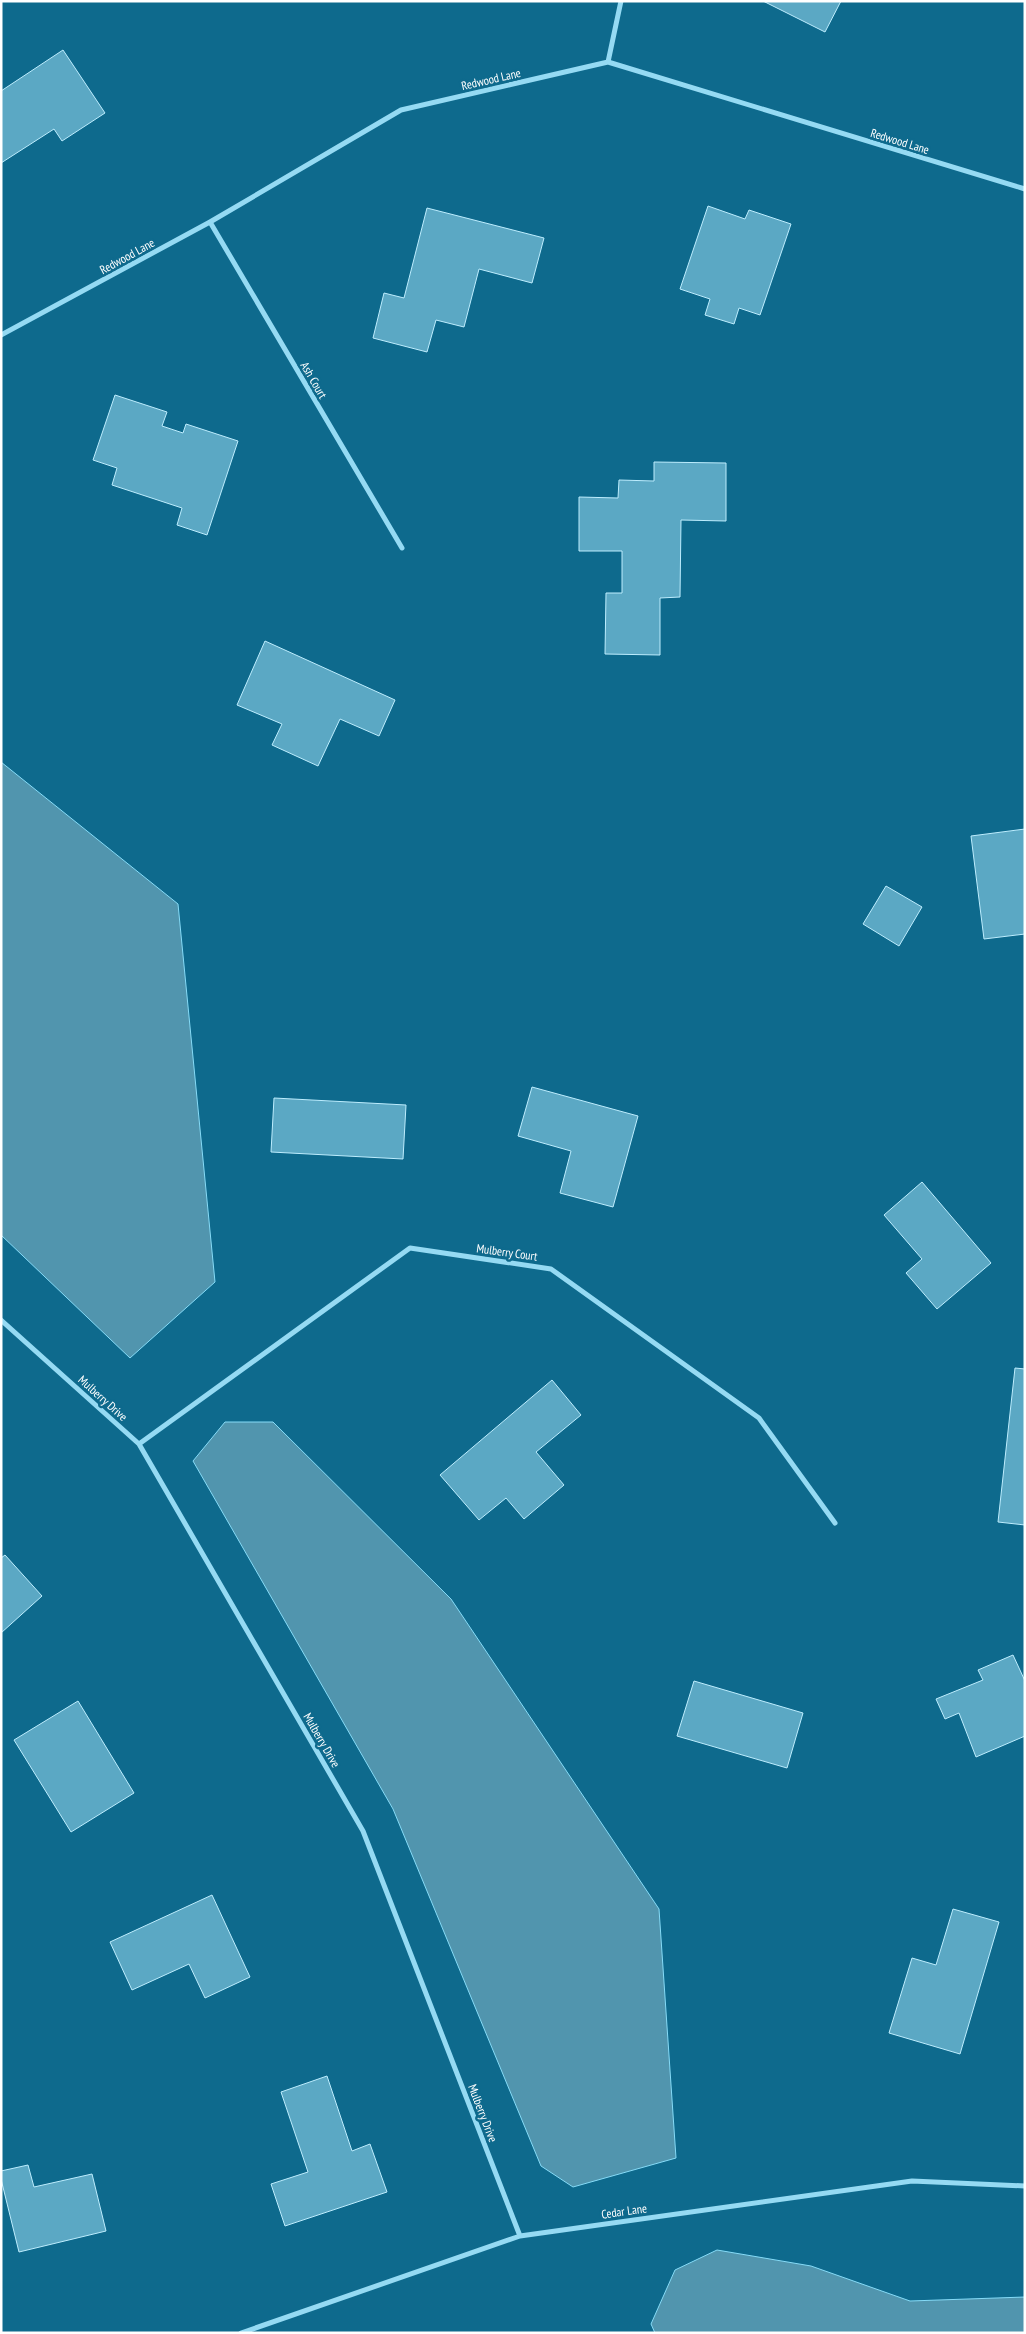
<svg xmlns="http://www.w3.org/2000/svg" width="1026" height="2334" font-family="'PT Sans Narrow',sans-serif">
<style>
.water{fill:#5195ae;stroke:#86dbf7}
.building{fill:#5ba8c4;stroke:#bdedfe}
.lines{fill:none;stroke-linecap:round;stroke-linejoin:round}
.street{stroke:#95daf3;stroke-width:5}
.labels{text-anchor:middle;dominant-baseline:central;stroke-width:5;stroke-linejoin:round;paint-order:stroke}
.street-label{font-size:12px;fill:#fff;stroke:#0e6a8d}
</style>
<rect width="100%" height="100%" fill="#0e6a8d"/>
<!-- water -->
<path class="water" d="M 1,762 L 178,904 L 215,1282 L 130,1358 L 1,1235 Z
M 225,1422 L 273,1422 L 451,1599 L 659,1909 L 676,2158 L 573,2187 L 541,2166 L 393,1809 L 193,1461 Z
M 717,2250 L 811,2266 L 910,2301 L 1025,2297 L 1025,2333 L 655,2333 L 651,2324 L 675,2270 Z"/>
<!-- building -->
<path class="building" d="M 763,1 L 841,1 L 825,32 Z
M 63,50 L 105,113 L 62,141 L 54,129 L 1,163 L 1,91 Z
M 708,206 L 745,219 L 749,210 L 791,224 L 760,315 L 739,308 L 734,324 L 705,315 L 710,299 L 680,289 Z
M 427,208 L 544,238 L 532,283 L 479,269 L 464,327 L 436,320 L 427,352 L 373,338 L 384,293 L 404,298 Z
M 115,395 L 167,412 L 162,426 L 183,433 L 186,424 L 238,441 L 207,535 L 177,525 L 182,508 L 112,485 L 117,468 L 93,460 Z
M 654,462 L 726,463 L 726,521 L 681,520 L 680,597 L 660,598 L 660,655 L 605,654 L 606,593 L 622,593 L 622,551 L 579,551 L 579,497 L 618,498 L 619,480 L 654,481 Z
M 265,641 L 395,700 L 379,736 L 340,719 L 318,766 L 272,745 L 282,724 L 237,705 Z
M 1025,829 L 1025,934 L 984,939 L 971,836 Z
M 886,886 L 922,907 L 899,946 L 863,924 Z
M 532,1087 L 638,1116 L 613,1207 L 560,1193 L 571,1151 L 518,1136 Z
M 274,1098 L 406,1105 L 403,1159 L 271,1152 Z
M 922,1182 L 991,1263 L 937,1309 L 906,1273 L 922,1259 L 884,1215 Z
M 1015,1368 L 1025,1369 L 1025,1525 L 998,1522 Z
M 552,1380 L 581,1415 L 536,1452 L 564,1485 L 524,1519 L 506,1498 L 479,1520 L 440,1475 Z
M 5,1555 L 42,1596 L 1,1633 L 1,1558 Z
M 1013,1655 L 1025,1681 L 1025,1736 L 976,1757 L 959,1713 L 945,1719 L 936,1699 L 983,1680 L 978,1670 Z
M 694,1681 L 803,1713 L 787,1768 L 677,1736 Z
M 78,1701 L 134,1793 L 71,1832 L 14,1740 Z
M 212,1895 L 250,1977 L 205,1998 L 189,1964 L 132,1990 L 110,1942 Z
M 953,1909 L 999,1922 L 960,2054 L 889,2033 L 912,1958 L 936,1965 Z
M 327,2076 L 352,2151 L 370,2144 L 387,2192 L 285,2226 L 271,2184 L 308,2172 L 281,2092 Z
M 28,2165 L 34,2187 L 92,2174 L 106,2231 L 19,2252 L 1,2179 L 1,2171 Z"/>
<g class="lines">
<!-- street -->
<path class="street" d="M 608,62 L 621,1
M 210,222 L 402,548
M 1,335 L 210,222 L 401,110 L 608,62 L 1025,189
M 1,1320 L 139,1444 L 363,1831 L 520,2236
M 139,1444 L 410,1248 L 551,1269 L 759,1418 L 835,1523
M 241,2333 L 520,2236 L 912,2181 L 1025,2186"/>
</g>
<g class="labels">
<!-- street labels -->
<g class="street-label">
<text transform="translate(491 79) rotate(-13)">Redwood Lane</text>
<text transform="translate(900 141) rotate(17)">Redwood Lane</text>
<text transform="translate(127 256) rotate(-29)">Redwood Lane</text>
<text transform="translate(314 380) rotate(60)">Ash Court</text>
<text transform="translate(507 1252) rotate(8)">Mulberry Court</text>
<text transform="translate(103 1398) rotate(42)">Mulberry Drive</text>
<text transform="translate(322 1740) rotate(60)">Mulberry Drive</text>
<text transform="translate(483 2113) rotate(69)">Mulberry Drive</text>
<text transform="translate(624 2211) rotate(-8)">Cedar Lane</text>
</g>
</g>
<!-- border -->
<rect width="1026" height="2334" fill="none" stroke="#ffffff" stroke-width="5"/>
</svg>
